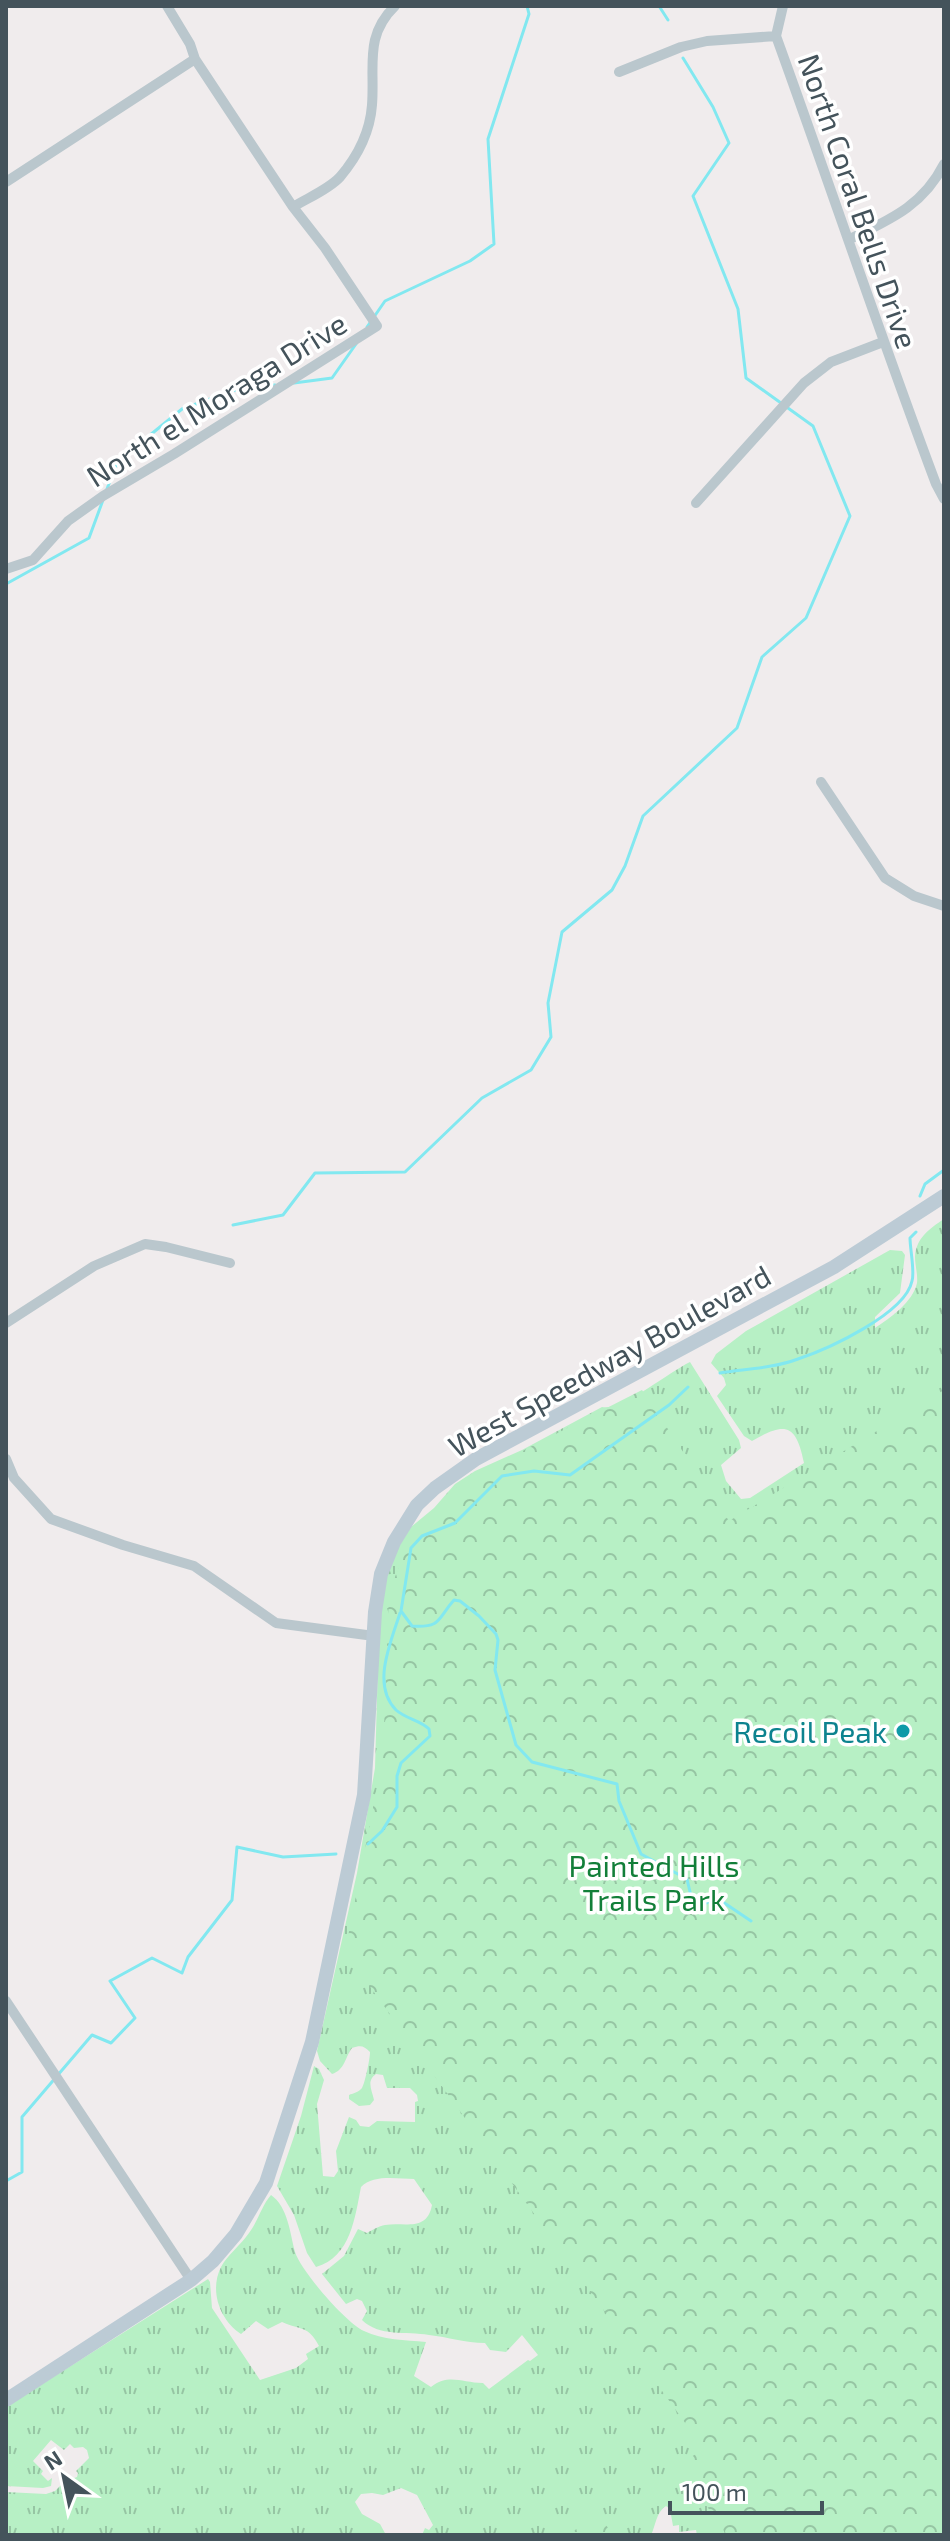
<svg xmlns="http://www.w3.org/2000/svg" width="950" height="2541" font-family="'Exo 2',sans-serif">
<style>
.grass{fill:url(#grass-tufts)}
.forest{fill:url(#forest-crowns)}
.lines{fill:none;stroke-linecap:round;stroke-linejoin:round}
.stream{stroke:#82e8f0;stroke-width:3}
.minor{stroke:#bac7cd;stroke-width:10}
.secondary{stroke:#bccbd5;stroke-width:14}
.culture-dot{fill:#0f9aa8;stroke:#fff;stroke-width:3}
.labels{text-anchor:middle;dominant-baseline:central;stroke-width:7;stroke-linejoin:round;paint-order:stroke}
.street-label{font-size:30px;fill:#44535b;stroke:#fff}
.culture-label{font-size:30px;fill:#0d838f;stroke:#fff;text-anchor:end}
.park-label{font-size:30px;fill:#127f39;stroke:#fff}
</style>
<defs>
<pattern id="grass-tufts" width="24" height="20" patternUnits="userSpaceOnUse" patternTransform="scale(2)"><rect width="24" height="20" fill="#b7f0c5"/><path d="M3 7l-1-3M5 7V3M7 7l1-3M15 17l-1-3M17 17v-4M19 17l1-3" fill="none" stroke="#96c5a3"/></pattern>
<pattern id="forest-crowns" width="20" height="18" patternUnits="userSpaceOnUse" patternTransform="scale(2)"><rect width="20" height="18" fill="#b7f0c5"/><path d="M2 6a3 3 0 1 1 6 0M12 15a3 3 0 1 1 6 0" fill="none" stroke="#96c5a3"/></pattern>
</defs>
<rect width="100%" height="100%" fill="#f0eced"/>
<!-- grass -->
<path class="grass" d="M 944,1219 L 944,2535 L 697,2535 L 696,2530 L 679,2532 L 679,2525 L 673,2526 L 670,2509 L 666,2506 C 656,2512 656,2525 651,2535 L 422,2535 L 425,2528 L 429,2530 L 433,2525 L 417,2495 L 401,2488 L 383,2495 L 372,2493 L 361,2494 L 355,2502 L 362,2514 L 380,2524 L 386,2535 L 6,2535 L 6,2492 L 46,2494 L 55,2491 L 64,2482 L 77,2477 L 78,2473 L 76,2471 L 89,2458 L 87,2450 L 83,2447 L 74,2448 L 70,2444 L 64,2450 L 51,2440 L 33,2461 L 43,2471 L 41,2474 L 48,2481 L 52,2478 L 51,2486 L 43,2488 L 6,2486 L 6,2407 L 208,2279 L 210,2282 L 212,2308 L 260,2380 L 296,2368 L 308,2359 L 306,2354 L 319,2346 C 308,2325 302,2331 282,2322 L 268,2329 L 256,2321 L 241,2334 C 220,2320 209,2291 221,2267 C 228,2254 241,2245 249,2233 C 258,2221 262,2205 271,2195 C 288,2207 290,2233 295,2252 C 301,2271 346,2323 364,2331 C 383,2340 405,2340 426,2342 L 414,2376 L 431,2387 C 449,2373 462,2383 483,2383 L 489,2389 L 528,2360 L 530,2361 L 538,2355 L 522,2335 L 506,2352 L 490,2350 L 485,2343 C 465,2343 448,2337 429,2335 C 406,2331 379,2337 362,2320 L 367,2311 L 362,2301 L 357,2299 L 346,2304 L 322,2274 L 344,2256 L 358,2229 L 367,2233 C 372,2230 379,2226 385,2225 C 405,2222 427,2232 432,2205 L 414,2179 C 398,2179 373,2174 361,2187 C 355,2217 351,2257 316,2267 L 307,2253 L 294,2215 L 277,2186 L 301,2116 L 314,2066 L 319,2069 L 324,2080 L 317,2104 L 323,2176 L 334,2177 L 338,2171 L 336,2151 L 349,2117 L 356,2120 L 360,2126 L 369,2127 L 377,2121 L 415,2122 L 415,2102 L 418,2101 L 417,2095 L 410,2088 L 387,2088 L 383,2075 L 376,2074 C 366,2081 372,2090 374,2100 L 370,2105 L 359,2106 L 349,2099 L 349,2095 C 354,2093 359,2092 362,2088 C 365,2083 370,2059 370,2052 C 364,2046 361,2045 352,2048 C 345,2057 345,2070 332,2074 L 320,2061 L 317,2051 L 357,1873 L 375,1768 L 379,1628 L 387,1574 L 394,1554 L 411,1527 L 434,1508 L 455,1484 L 475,1471 L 522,1450 L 602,1407 C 622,1411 669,1372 690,1362 L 739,1440 L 741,1448 L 721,1465 L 726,1481 L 741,1499 L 750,1498 L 804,1463 C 796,1423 785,1422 752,1441 L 744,1436 L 717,1396 L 726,1385 L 724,1378 L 711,1363 L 716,1354 L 746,1331 L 890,1250 L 902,1251 L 905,1255 L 900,1293 L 875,1317 L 875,1328 C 890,1318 913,1302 917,1283 C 918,1275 915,1265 915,1257 C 916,1238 929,1229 944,1219 Z"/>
<!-- forest -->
<path class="forest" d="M 642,1390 L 729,1521 L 944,1390 L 944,2535 L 727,2535 L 678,2465 L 704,2449 L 345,1952 L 383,1756 L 389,1592 L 414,1529 L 465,1480 Z
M 599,2515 L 613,2535 L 567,2535 Z"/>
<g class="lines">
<!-- stream -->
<path class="stream" d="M 659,6 L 668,20
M 367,327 L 385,301 L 470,261 L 494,244 L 488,139 L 529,14 L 527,6
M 294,383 L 332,378 L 356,344
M 107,489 L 117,462 L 182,409 L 238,389 L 275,385
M 6,584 L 89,538 L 103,500
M 920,1196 L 925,1184 L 944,1170
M 233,1225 L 283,1215 L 315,1173 L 405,1172 L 482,1098 L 531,1070 L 551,1037 L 548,1003 L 562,932 L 612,890 L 625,866 L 643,816 L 737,728 L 762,657 L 806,618 L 850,516 L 813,426 L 746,378 L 738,309 L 693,196 L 729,143 L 713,107 L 683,58
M 720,1373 C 745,1369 774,1368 798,1359 C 828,1349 905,1314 912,1281 C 915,1272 910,1249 910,1238 L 916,1232
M 688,1387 L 669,1405 L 570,1475 L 534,1471 L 502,1476 L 455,1523 L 422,1536 L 411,1548 L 401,1611 L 412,1626 C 442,1628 437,1619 454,1600 L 460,1601 L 479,1616 L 496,1634 L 498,1640 L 495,1670 L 516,1745 L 532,1762 L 617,1784 L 619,1801 L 641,1854 L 687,1879 L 694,1909 L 717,1898 L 751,1921
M 368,1844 L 382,1831 L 397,1807 L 397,1776 L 401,1763 L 430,1736 L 429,1729 C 420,1720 406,1719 396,1710 C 371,1685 391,1642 400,1613
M 6,2181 L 22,2172 L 22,2117 L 92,2035 L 111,2043 L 135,2018 L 110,1981 L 152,1958 L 182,1973 L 188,1957 L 232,1900 L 237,1847 L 283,1857 L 336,1854"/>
<!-- minor -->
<path class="minor" d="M 783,6 L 776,36 C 830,185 880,335 936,484 L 944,499
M 619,72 L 681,47 L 707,41 L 776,36
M 6,182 L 195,59
M 293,207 C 307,198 328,190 340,177 C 357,157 370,132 372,105 C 375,66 364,36 395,6
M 850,239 C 889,220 923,206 944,164
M 696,503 L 804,383 L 831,362 L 883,342
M 6,569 L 33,560 L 68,521 L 103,496 L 174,454 L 377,326 L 325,248 L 293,207 L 226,106 L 195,59 L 190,44 L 167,6
M 821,782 L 885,878 L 914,896 L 944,906
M 6,1323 L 94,1266 L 145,1244 L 166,1247 L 230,1263
M 6,1459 L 14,1478 L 51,1519 L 123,1545 L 194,1566 L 276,1623 L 374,1636
M 6,2001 L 191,2280"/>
<!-- secondary -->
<path class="secondary" d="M 6,2400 L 191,2280 L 213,2261 L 236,2234 L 266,2183 L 312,2042 L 364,1795 L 375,1612 L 381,1574 L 394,1542 L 417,1505 L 435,1488 L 476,1459 L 834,1267 L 944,1196"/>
</g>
<!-- markers -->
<circle class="culture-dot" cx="903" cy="1731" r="8"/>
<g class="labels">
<!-- street labels -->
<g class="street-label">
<text transform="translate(859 201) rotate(71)">North Coral Bells Drive</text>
<text transform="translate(216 399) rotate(-32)">North el Moraga Drive</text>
<text transform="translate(609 1360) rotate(-29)">West Speedway Boulevard</text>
</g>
<!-- culture labels -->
<g class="culture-label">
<text x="887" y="1731">Recoil Peak</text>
</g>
<!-- park labels -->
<g class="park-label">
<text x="654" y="1865">Painted Hills<tspan x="654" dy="34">Trails Park</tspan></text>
</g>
</g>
<!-- border -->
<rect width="950" height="2541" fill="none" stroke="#44535b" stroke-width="16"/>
<!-- north arrow -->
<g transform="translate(64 2477) rotate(327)" stroke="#ffffff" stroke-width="6" paint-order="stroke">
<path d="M0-6L14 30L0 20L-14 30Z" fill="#44535b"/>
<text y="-12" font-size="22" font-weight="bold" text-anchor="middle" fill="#44535b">N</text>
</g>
<!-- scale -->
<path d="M670 2501v12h152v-12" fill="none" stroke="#44535b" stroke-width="4"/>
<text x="682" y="2501" font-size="24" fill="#44535b" stroke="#ffffff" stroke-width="6" paint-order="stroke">100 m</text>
</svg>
